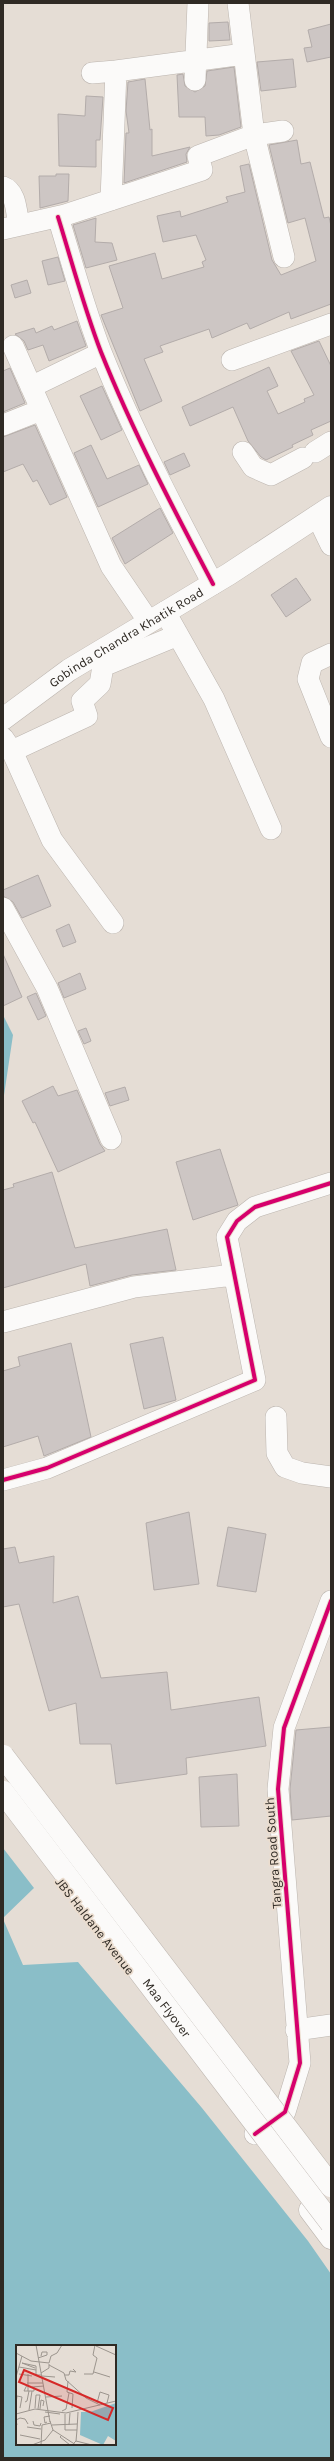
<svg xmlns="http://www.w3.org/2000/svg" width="334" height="2461" font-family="Karla,sans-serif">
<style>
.water{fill:#8abec8;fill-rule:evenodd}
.building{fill:#cdc6c4;stroke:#b3acaa}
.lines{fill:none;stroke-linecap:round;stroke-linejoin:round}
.minor-casing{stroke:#bcb5af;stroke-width:22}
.major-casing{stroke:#bcb5af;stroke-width:23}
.minor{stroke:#fbfaf9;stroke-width:21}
.major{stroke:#fbfaf9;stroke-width:22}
.highway-bridge-casing{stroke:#bcb5af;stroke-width:23;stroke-linecap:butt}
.highway-bridge{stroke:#fbfaf9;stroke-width:22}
.cycleway-casing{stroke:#ebddcf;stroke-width:6}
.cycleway{stroke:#d6006c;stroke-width:4}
.labels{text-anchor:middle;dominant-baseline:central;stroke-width:3.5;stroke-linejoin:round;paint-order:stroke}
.street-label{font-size:13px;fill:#2f2a24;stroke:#ebddcf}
.inset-road{fill:none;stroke:#9c958e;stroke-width:1}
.view{fill:#d62828;fill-opacity:0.15;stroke:#d62828;stroke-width:2}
.inset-edge{fill:none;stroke:#2f2a24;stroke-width:2}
</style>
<rect width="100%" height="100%" fill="#e5ddd5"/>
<!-- water -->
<path class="water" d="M 3,1015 L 13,1035 L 3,1102 Z
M 3,1848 L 34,1888 L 3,1918 Z
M 3,1919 L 23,1965 L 78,1962 L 202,2108 L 308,2241 L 331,2274 L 331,2458 L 3,2458 ZM 17,2346 L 115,2346 L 115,2444 L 17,2444 Z"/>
<!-- building -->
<path class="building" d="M 228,22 L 230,40 L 209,41 L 209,23 Z
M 331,24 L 331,57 L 307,62 L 304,48 L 312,47 L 308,30 Z
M 293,59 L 296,87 L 261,91 L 257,62 Z
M 234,67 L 241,127 L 219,135 L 206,136 L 205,117 L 179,117 L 177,75 L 183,74 L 185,86 L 195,92 L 205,86 L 207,71 Z
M 145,79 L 150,130 L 152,129 L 152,156 L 190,147 L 186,154 L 187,162 L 124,183 L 126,133 L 129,133 L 126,111 L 128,82 Z
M 86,96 L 103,97 L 100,140 L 96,140 L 96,167 L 59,166 L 58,114 L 85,116 Z
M 297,140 L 301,164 L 310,162 L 324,218 L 329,217 L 331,226 L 331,304 L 291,319 L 289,312 L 250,329 L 247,323 L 212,338 L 209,329 L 160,346 L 163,352 L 144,359 L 162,401 L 140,411 L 101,315 L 123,308 L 109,266 L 155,253 L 162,279 L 204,267 L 202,262 L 206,260 L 196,235 L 163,242 L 157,216 L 180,211 L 181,217 L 228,202 L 226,197 L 245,192 L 240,166 L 249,164 L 272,260 L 281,275 L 316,261 L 305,218 L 288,223 L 269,145 Z
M 56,174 L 69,174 L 68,201 L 40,208 L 39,176 L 56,176 Z
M 96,218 L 95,242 L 112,243 L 117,260 L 86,268 L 73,225 Z
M 58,257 L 65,281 L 48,285 L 42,261 Z
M 27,280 L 31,293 L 15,298 L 11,285 Z
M 77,321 L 86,346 L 49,361 L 43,345 L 28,350 L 24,341 L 15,334 L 34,328 L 36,333 L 52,326 L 54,330 Z
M 319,341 L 331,366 L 331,421 L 311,430 L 313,435 L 292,445 L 293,447 L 266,460 L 261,457 L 248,441 L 233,407 L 190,426 L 182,407 L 269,367 L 278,386 L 267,391 L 278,414 L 305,402 L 304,399 L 314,395 L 291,351 Z
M 10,368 L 25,403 L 3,412 L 3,371 Z
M 102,386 L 122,430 L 101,440 L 80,396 Z
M 35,425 L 67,497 L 50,505 L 37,480 L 33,482 L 23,464 L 3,472 L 3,437 Z
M 91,445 L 107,479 L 139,465 L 148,484 L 98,507 L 74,453 Z
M 184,453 L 190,466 L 170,475 L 164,462 Z
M 160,508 L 173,533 L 125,564 L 112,538 Z
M 296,578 L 311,600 L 286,617 L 271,595 Z
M 38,875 L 51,906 L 22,918 L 13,902 L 3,896 L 3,890 Z
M 69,924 L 76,942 L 63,947 L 56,930 Z
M 3,954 L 22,997 L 3,1006 Z
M 80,973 L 86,989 L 64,998 L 58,983 Z
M 36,993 L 46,1016 L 38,1020 L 27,997 Z
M 86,1028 L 91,1041 L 84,1044 L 78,1031 Z
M 53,1086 L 58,1096 L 77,1090 L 100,1144 L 105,1151 L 58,1172 L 35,1122 L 33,1123 L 22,1101 Z
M 125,1087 L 129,1100 L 110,1106 L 105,1093 Z
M 220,1149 L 238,1205 L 193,1220 L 176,1162 Z
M 52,1172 L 75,1248 L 167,1229 L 176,1270 L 132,1275 L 90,1286 L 86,1264 L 3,1288 L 3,1190 L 14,1187 L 13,1184 Z
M 163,1337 L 176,1400 L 144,1409 L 130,1344 Z
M 71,1343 L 91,1437 L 44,1456 L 38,1436 L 3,1447 L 3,1371 L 20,1366 L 18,1357 Z
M 189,1512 L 199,1584 L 154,1590 L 146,1523 Z
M 228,1527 L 266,1534 L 256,1592 L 217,1586 Z
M 15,1547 L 19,1563 L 54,1556 L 53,1603 L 78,1596 L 101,1678 L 167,1672 L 171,1710 L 259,1697 L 266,1746 L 186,1758 L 187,1774 L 116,1784 L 111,1744 L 80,1744 L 76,1703 L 49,1711 L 19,1604 L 3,1607 L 3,1549 Z
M 331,1727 L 331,1816 L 292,1820 L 290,1789 L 296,1730 Z
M 237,1774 L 239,1826 L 201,1827 L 199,1777 Z"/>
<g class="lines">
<!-- minor casing -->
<g class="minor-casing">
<path id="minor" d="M 238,3 L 254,135 L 284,257
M 92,73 L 116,71
M 195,80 L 198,3
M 3,187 C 17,192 16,213 19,225
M 111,200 L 116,71 L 244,54
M 58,217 C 72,262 84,308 101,352 C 133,432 173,508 213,584
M 3,229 L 65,215 L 202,170 L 198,156 L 254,135 L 283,131
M 13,346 L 111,566 L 149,622
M 232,360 L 331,324
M 31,387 L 101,353
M 3,425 L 41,410
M 243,452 L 253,467 L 271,475 L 303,458
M 315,452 L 331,442
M 317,516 L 331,545
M 165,612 L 214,699 L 271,829
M 331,654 L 312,663 L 308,679 L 331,737
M 3,738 L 12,751 L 52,840 L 113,923
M 12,751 L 87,716 L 82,701 L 100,684 L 103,666 L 178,635
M 3,908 L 47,988 L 111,1139
M 3,1322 L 134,1287 L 233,1275
M 276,1417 L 277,1453 L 285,1467 L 302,1473 L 331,1477
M 3,1480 L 47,1468 L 255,1380 L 227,1237 L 237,1221 L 255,1207 L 331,1183
M 296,2030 L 331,2025
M 255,2134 L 285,2112 L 300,2063 L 278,1789 L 284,1728 L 331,1601"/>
</g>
<!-- major casing -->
<g class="major-casing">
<g id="major">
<path id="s1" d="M 3,719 L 69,670 L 229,574 L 331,507"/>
<path d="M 310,2210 L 331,2238"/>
</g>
</g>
<!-- minor -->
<use href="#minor" class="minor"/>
<!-- major -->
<use href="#major" class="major"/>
<!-- highway-bridge casing -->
<g class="highway-bridge-casing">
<g id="highway-bridge">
<path d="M 3,1756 L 331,2186"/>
<path id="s2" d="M 3,1792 L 331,2223"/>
</g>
</g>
<!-- highway-bridge -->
<use href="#highway-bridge" class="highway-bridge"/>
<!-- cycleway casing -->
<g class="cycleway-casing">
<path id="cycleway" d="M 58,217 C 72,262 84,308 101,352 C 133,432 173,508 213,584
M 3,1480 L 47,1468 L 255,1380 L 227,1237 L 237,1221 L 255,1207 L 331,1183
M 255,2134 L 285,2112 L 300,2063 L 278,1789 L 284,1728 L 331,1601"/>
</g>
<!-- cycleway -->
<use href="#cycleway" class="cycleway"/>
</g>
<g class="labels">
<!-- street labels -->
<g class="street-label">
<text stroke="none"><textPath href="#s1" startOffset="148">Gobinda Chandra Khatik Road</textPath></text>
<text transform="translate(273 1853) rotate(-94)">Tangra Road South</text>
<text transform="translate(95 1926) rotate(52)">JBS Haldane Avenue</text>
<text stroke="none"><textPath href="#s2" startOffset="271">Maa Flyover</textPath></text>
</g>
</g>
<!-- overview -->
<g transform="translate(16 2345)">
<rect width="100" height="100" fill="#e5ddd5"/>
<path d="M 100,58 L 100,96 L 92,91 L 87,100 L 64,90 L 65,67 L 74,67 Z" fill="#8abec8"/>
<path class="inset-road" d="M 20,0 L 34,77M 80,1 L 100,10M 0,8 L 15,16 L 33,18 L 35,11 L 41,8 L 46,0M 22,13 L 31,10 L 31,7 L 26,7 L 25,11M 33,20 L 48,28 L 50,35 L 70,53 L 84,60M 3,22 L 20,25M 19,23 L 6,18 L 20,21 L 20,30 L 25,30M 78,27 L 94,32M 25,28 L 33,23 L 33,19M 3,29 L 16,31M 68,29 L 77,29 L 81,13 L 77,10 L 79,0M 49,30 L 53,30 L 54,26 L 60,27 L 57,24M 26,31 L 39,32M 0,32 L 6,11M 52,36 L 51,47 L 57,49 L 56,63M 11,38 L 27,38M 11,40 L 8,46 L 18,46 L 18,42M 16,42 L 28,41M 12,46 L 12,29M 30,52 L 46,51M 9,57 L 11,56 L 13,46M 0,58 L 1,51 L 6,52 L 4,63M 81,58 L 84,47 L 93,50 L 91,58M 19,63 L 20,50 L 24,50 L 22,64M 24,64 L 25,55 L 28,56 L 27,61M 13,65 L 16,46M 46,66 L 50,64 L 53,48M 29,67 L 44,69M 0,69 L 19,64 L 50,68 L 100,56M 49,69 L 49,85 L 61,85 L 60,96 L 58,98M 17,76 L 18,80 L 24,81 L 25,78M 34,76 L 37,85 L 60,100M 31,77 L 29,78 L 28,72 L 34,71M 1,80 L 0,75 L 4,73 L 9,74 L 12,79M 36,80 L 61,79M 53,80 L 54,68M 11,82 L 25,84M 61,85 L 62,67M 4,90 L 24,94M 46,90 L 44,92 L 54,100M 60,96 L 76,100M 16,100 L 29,95 L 37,85M 25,100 L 26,80 L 35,78"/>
<path class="view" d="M 8,25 L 97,63 L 92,75 L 3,37 Z"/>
<rect width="100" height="100" class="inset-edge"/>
</g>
<!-- border -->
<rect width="334" height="2461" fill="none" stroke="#2f2a24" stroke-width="8"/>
</svg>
